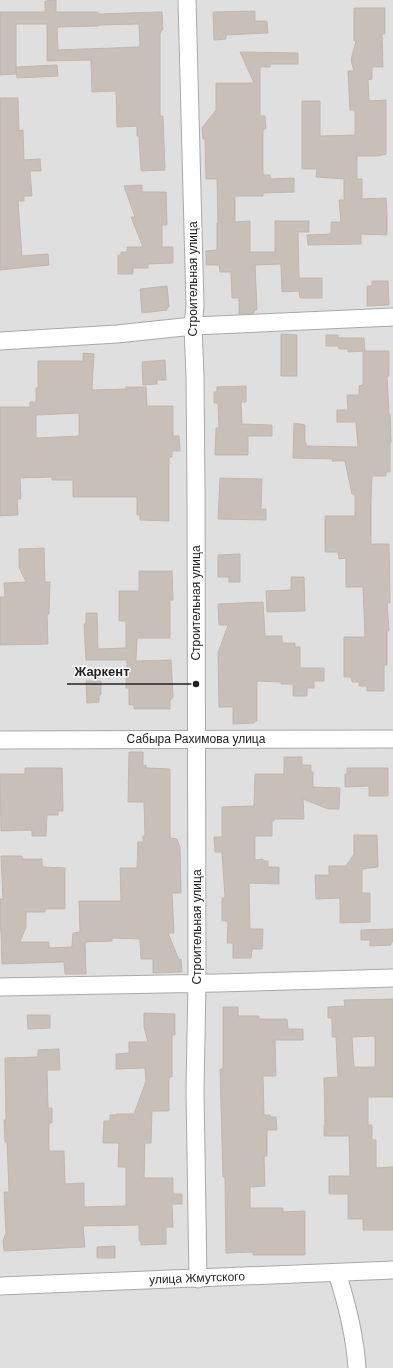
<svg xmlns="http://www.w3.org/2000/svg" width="393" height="1368" font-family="Helvetica,sans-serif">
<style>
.residential{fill:#e0dfdf}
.building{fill:#c7bfb8;stroke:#c4b6ab;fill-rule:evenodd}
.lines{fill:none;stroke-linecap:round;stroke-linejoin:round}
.minor-casing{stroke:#a9a9a9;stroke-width:19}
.minor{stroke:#fff;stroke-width:17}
.labels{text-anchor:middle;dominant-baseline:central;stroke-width:3;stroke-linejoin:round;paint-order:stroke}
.street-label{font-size:12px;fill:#222;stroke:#fff}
.leader{fill:none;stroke:#222;stroke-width:1.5}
.callout-dot{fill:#222;stroke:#fff;stroke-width:1.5}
.callout-label{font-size:13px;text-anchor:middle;font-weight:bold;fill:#222;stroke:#fff;stroke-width:3;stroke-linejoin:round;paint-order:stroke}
</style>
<rect width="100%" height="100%" fill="#f2efe9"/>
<!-- residential -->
<path class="residential" d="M 0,0 L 393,0 L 393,1368 L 0,1368 Z"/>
<!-- building -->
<path class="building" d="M 56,0 L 56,12 L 98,12 L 98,14 L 162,12 L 163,29 L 160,33 L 160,116 L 163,116 L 165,170 L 141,171 L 139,136 L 137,136 L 137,126 L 117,127 L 116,91 L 92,92 L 91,60 L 47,61 L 47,24 L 16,24 L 16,74 L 0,75 L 0,12 L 45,12 L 45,1 ZM 139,24 L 140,47 L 58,50 L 57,27 L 99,26 L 99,25 Z
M 354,8 L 385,8 L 385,34 L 382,34 L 383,67 L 372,67 L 372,79 L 368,80 L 369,101 L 386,100 L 386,154 L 378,156 L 357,156 L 357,179 L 362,179 L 362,199 L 386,198 L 387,215 L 387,235 L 361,234 L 361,244 L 308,245 L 307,235 L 331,234 L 331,222 L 341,222 L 339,200 L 344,200 L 344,179 L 316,177 L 317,169 L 302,169 L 302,101 L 320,101 L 320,136 L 355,135 L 355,110 L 350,110 L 348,71 L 354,71 L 351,60 L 356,41 L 354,41 Z
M 255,11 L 255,21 L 267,21 L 268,33 L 226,35 L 226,39 L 214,40 L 213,12 Z
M 240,52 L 298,53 L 298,64 L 270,64 L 270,67 L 260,67 L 260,116 L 265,116 L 266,129 L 263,129 L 263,175 L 270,175 L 270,179 L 294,178 L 294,192 L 263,193 L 263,196 L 235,196 L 235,222 L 250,221 L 250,252 L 275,252 L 275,221 L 309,221 L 309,232 L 298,232 L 299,278 L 322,278 L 322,298 L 300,298 L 299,291 L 282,292 L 281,264 L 255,265 L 257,310 L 254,310 L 254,313 L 239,314 L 239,298 L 232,298 L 231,272 L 220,272 L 219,265 L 206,265 L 206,251 L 217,250 L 217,223 L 218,223 L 217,179 L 206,179 L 205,139 L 203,139 L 202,128 L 216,110 L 216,83 L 254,83 Z
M 57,65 L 58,76 L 17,78 L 16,67 Z
M 0,98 L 18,98 L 19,131 L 23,130 L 24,160 L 40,159 L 41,171 L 30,171 L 32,196 L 24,196 L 24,201 L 18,201 L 22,256 L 48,254 L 49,265 L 0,270 Z
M 142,185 L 142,192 L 166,192 L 167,225 L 162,225 L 162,247 L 173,247 L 173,263 L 148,264 L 148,268 L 133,268 L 133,274 L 118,274 L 118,255 L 121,255 L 121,252 L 127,252 L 127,247 L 143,247 L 131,217 L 135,217 L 124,186 Z
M 372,281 L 388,281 L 389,305 L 367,306 L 367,286 L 372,286 Z
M 167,286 L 169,307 L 167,307 L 167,310 L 142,313 L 140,289 Z
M 281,334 L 297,335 L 297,376 L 281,376 Z
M 326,335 L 338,335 L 338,338 L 364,338 L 365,351 L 364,351 L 389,351 L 389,376 L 387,376 L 389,414 L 390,414 L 391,442 L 390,442 L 390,472 L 386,472 L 386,476 L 372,476 L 371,501 L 371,544 L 389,544 L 390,603 L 387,603 L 389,631 L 387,631 L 387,665 L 384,665 L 384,691 L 367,691 L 367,686 L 359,686 L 359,682 L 352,682 L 351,677 L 344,677 L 344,637 L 365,637 L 363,587 L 346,587 L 346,558 L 339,559 L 338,552 L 325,552 L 325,516 L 355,516 L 355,494 L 352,494 L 345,461 L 332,461 L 333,459 L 293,458 L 294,423 L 305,425 L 305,443 L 306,443 L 306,446 L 358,447 L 356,422 L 337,422 L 337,410 L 348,410 L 347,395 L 359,395 L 359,386 L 363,385 L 363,351 L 348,352 L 348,349 L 339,349 L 338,346 L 326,346 Z
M 83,353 L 94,354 L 92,390 L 126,389 L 126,387 L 146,387 L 147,406 L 173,406 L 173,436 L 179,436 L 180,451 L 172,451 L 172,457 L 169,457 L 169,521 L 140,520 L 140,515 L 137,515 L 137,497 L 73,497 L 73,480 L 52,480 L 52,477 L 20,478 L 21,499 L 17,499 L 18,515 L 0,516 L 0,407 L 30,407 L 30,402 L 36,402 L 36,388 L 38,388 L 38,361 L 83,361 ZM 79,413 L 79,436 L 36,438 L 36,415 Z
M 165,360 L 166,380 L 157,380 L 157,384 L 143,385 L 142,362 Z
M 246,386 L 246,402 L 241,402 L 242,424 L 272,425 L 272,436 L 248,436 L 248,455 L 215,455 L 216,428 L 219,428 L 218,403 L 214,403 L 214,392 L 217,392 L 217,387 Z
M 220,478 L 262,479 L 261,509 L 266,509 L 266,520 L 218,519 Z
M 44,548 L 45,582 L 50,582 L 49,614 L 47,614 L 48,644 L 0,645 L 0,597 L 5,597 L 4,583 L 26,582 L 19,567 L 19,549 Z
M 240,554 L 240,582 L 229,582 L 229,577 L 218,577 L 218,555 Z
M 139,571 L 172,571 L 173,600 L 170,600 L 170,638 L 137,638 L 136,661 L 171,660 L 173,697 L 170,701 L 170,709 L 134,709 L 134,705 L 129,705 L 129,688 L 126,688 L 127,660 L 86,660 L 84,624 L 86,624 L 86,613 L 97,613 L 98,649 L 126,648 L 126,621 L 119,621 L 119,591 L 139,591 Z
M 291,577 L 304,577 L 305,611 L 267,612 L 266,591 L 291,590 Z
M 263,602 L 265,636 L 282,636 L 282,643 L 295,643 L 295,647 L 300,647 L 300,668 L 324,668 L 324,681 L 314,681 L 314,688 L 307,688 L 307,696 L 293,696 L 293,684 L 281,684 L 281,682 L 257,681 L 257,721 L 254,721 L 254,723 L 233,724 L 233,707 L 219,707 L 218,653 L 228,625 L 219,625 L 218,604 Z
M 86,681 L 101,681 L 101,695 L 99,695 L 99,702 L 87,703 Z
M 129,752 L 143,752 L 143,766 L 146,765 L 146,768 L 170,769 L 170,838 L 177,839 L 180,847 L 181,893 L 172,893 L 174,933 L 168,933 L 179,960 L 181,959 L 182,972 L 153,973 L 153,959 L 141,959 L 140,939 L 112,938 L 112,941 L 85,942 L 86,974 L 65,974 L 64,962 L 2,964 L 1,931 L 0,931 L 0,899 L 3,899 L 1,856 L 22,856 L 22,859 L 42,859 L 42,867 L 65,868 L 65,909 L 45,909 L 45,912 L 26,912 L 26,927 L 20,942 L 49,942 L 49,948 L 72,947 L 73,933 L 80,932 L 79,901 L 121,901 L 120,868 L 137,868 L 138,842 L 143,842 L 143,836 L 145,836 L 144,802 L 128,802 Z
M 284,757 L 302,757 L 302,765 L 311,765 L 311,772 L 313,772 L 313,787 L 340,788 L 339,809 L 328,809 L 303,799 L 304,819 L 274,819 L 274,821 L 272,821 L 272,836 L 255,836 L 255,860 L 263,859 L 263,861 L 268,861 L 268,867 L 279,867 L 279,884 L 249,883 L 250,929 L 263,929 L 262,949 L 252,949 L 251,958 L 233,958 L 233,943 L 227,943 L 228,921 L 222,921 L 222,898 L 225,898 L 222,852 L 215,852 L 214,837 L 222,837 L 222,807 L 254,806 L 255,774 L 284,774 Z
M 25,768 L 62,768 L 63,811 L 58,811 L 58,815 L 47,815 L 46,836 L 32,836 L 32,830 L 1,831 L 0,774 L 25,774 Z
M 347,768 L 388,768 L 388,796 L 369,796 L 369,786 L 345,787 L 345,774 L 347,774 Z
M 354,835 L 377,835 L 378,867 L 362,869 L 362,893 L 370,893 L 370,922 L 340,923 L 340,898 L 316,899 L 315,875 L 329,875 L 329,866 L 346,866 L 354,854 Z
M 393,929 L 393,942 L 391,942 L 391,945 L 370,946 L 370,940 L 361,940 L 361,930 Z
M 393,999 L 393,1097 L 368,1097 L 368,1125 L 372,1125 L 372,1140 L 376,1140 L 376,1168 L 393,1167 L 393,1230 L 363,1230 L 363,1219 L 348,1219 L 348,1194 L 329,1194 L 329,1176 L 350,1176 L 349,1136 L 324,1136 L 324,1125 L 325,1125 L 324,1078 L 338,1077 L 336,1037 L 332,1037 L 332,1018 L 328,1018 L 328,1007 L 345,1006 L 344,1000 ZM 375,1036 L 375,1067 L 354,1067 L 352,1037 Z
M 223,1007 L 238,1007 L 238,1016 L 259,1016 L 259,1019 L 287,1019 L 288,1029 L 303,1029 L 303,1040 L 275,1040 L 276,1076 L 263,1076 L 264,1115 L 270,1115 L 270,1117 L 276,1117 L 277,1130 L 267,1130 L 267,1156 L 264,1156 L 265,1186 L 250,1187 L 250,1208 L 283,1208 L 283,1212 L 305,1211 L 305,1255 L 253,1255 L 253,1252 L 226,1253 L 225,1177 L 223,1177 L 220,1069 L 223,1069 Z
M 144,1013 L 175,1014 L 175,1035 L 172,1035 L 172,1077 L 169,1077 L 169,1111 L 152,1111 L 151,1143 L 145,1143 L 144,1178 L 173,1178 L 173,1194 L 182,1194 L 182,1204 L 172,1204 L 173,1227 L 166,1227 L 166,1244 L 141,1245 L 141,1241 L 139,1241 L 139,1225 L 83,1226 L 85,1247 L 4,1251 L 3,1241 L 6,1233 L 4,1192 L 9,1192 L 7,1141 L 5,1142 L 4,1120 L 6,1120 L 5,1058 L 38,1057 L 38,1050 L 59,1049 L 60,1070 L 47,1070 L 48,1108 L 52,1108 L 52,1123 L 49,1123 L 49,1151 L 64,1151 L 65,1184 L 84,1183 L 84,1207 L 126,1206 L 126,1167 L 118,1167 L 119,1143 L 103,1143 L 104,1121 L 110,1121 L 110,1115 L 116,1115 L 116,1114 L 134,1114 L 146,1081 L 145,1068 L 116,1069 L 116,1054 L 129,1053 L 129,1042 L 148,1042 L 144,1027 Z
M 27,1015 L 50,1015 L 50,1028 L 28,1029 Z
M 115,1246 L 115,1258 L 97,1258 L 97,1247 Z"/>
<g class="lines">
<!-- minor casing -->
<g class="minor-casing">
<path id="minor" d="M 187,0 L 195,306 L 193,326 L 195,376 L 196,490 L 197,983 L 195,1090 L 198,1279
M 0,341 L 117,334 L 193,326 L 393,317
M 0,740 L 393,739
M 0,987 L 218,983 L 393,978
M 337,1273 C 347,1304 355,1336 357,1368
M 0,1286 L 393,1270"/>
</g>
<!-- minor -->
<use href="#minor" class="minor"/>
</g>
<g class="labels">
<!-- street labels -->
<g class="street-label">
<text transform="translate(193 279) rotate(-90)">Строительная улица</text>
<text transform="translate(196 603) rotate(-90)">Строительная улица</text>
<text x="196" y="739">Сабыра Рахимова улица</text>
<text transform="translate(197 927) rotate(-90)">Строительная улица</text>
<text transform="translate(197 1278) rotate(-2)">улица Жмутского</text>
</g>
</g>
<!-- callouts -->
<path class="leader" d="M196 684L138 684H67"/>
<circle class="callout-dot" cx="196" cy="684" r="4"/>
<g class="callout-label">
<text x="102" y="676">Жаркент</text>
</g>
</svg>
